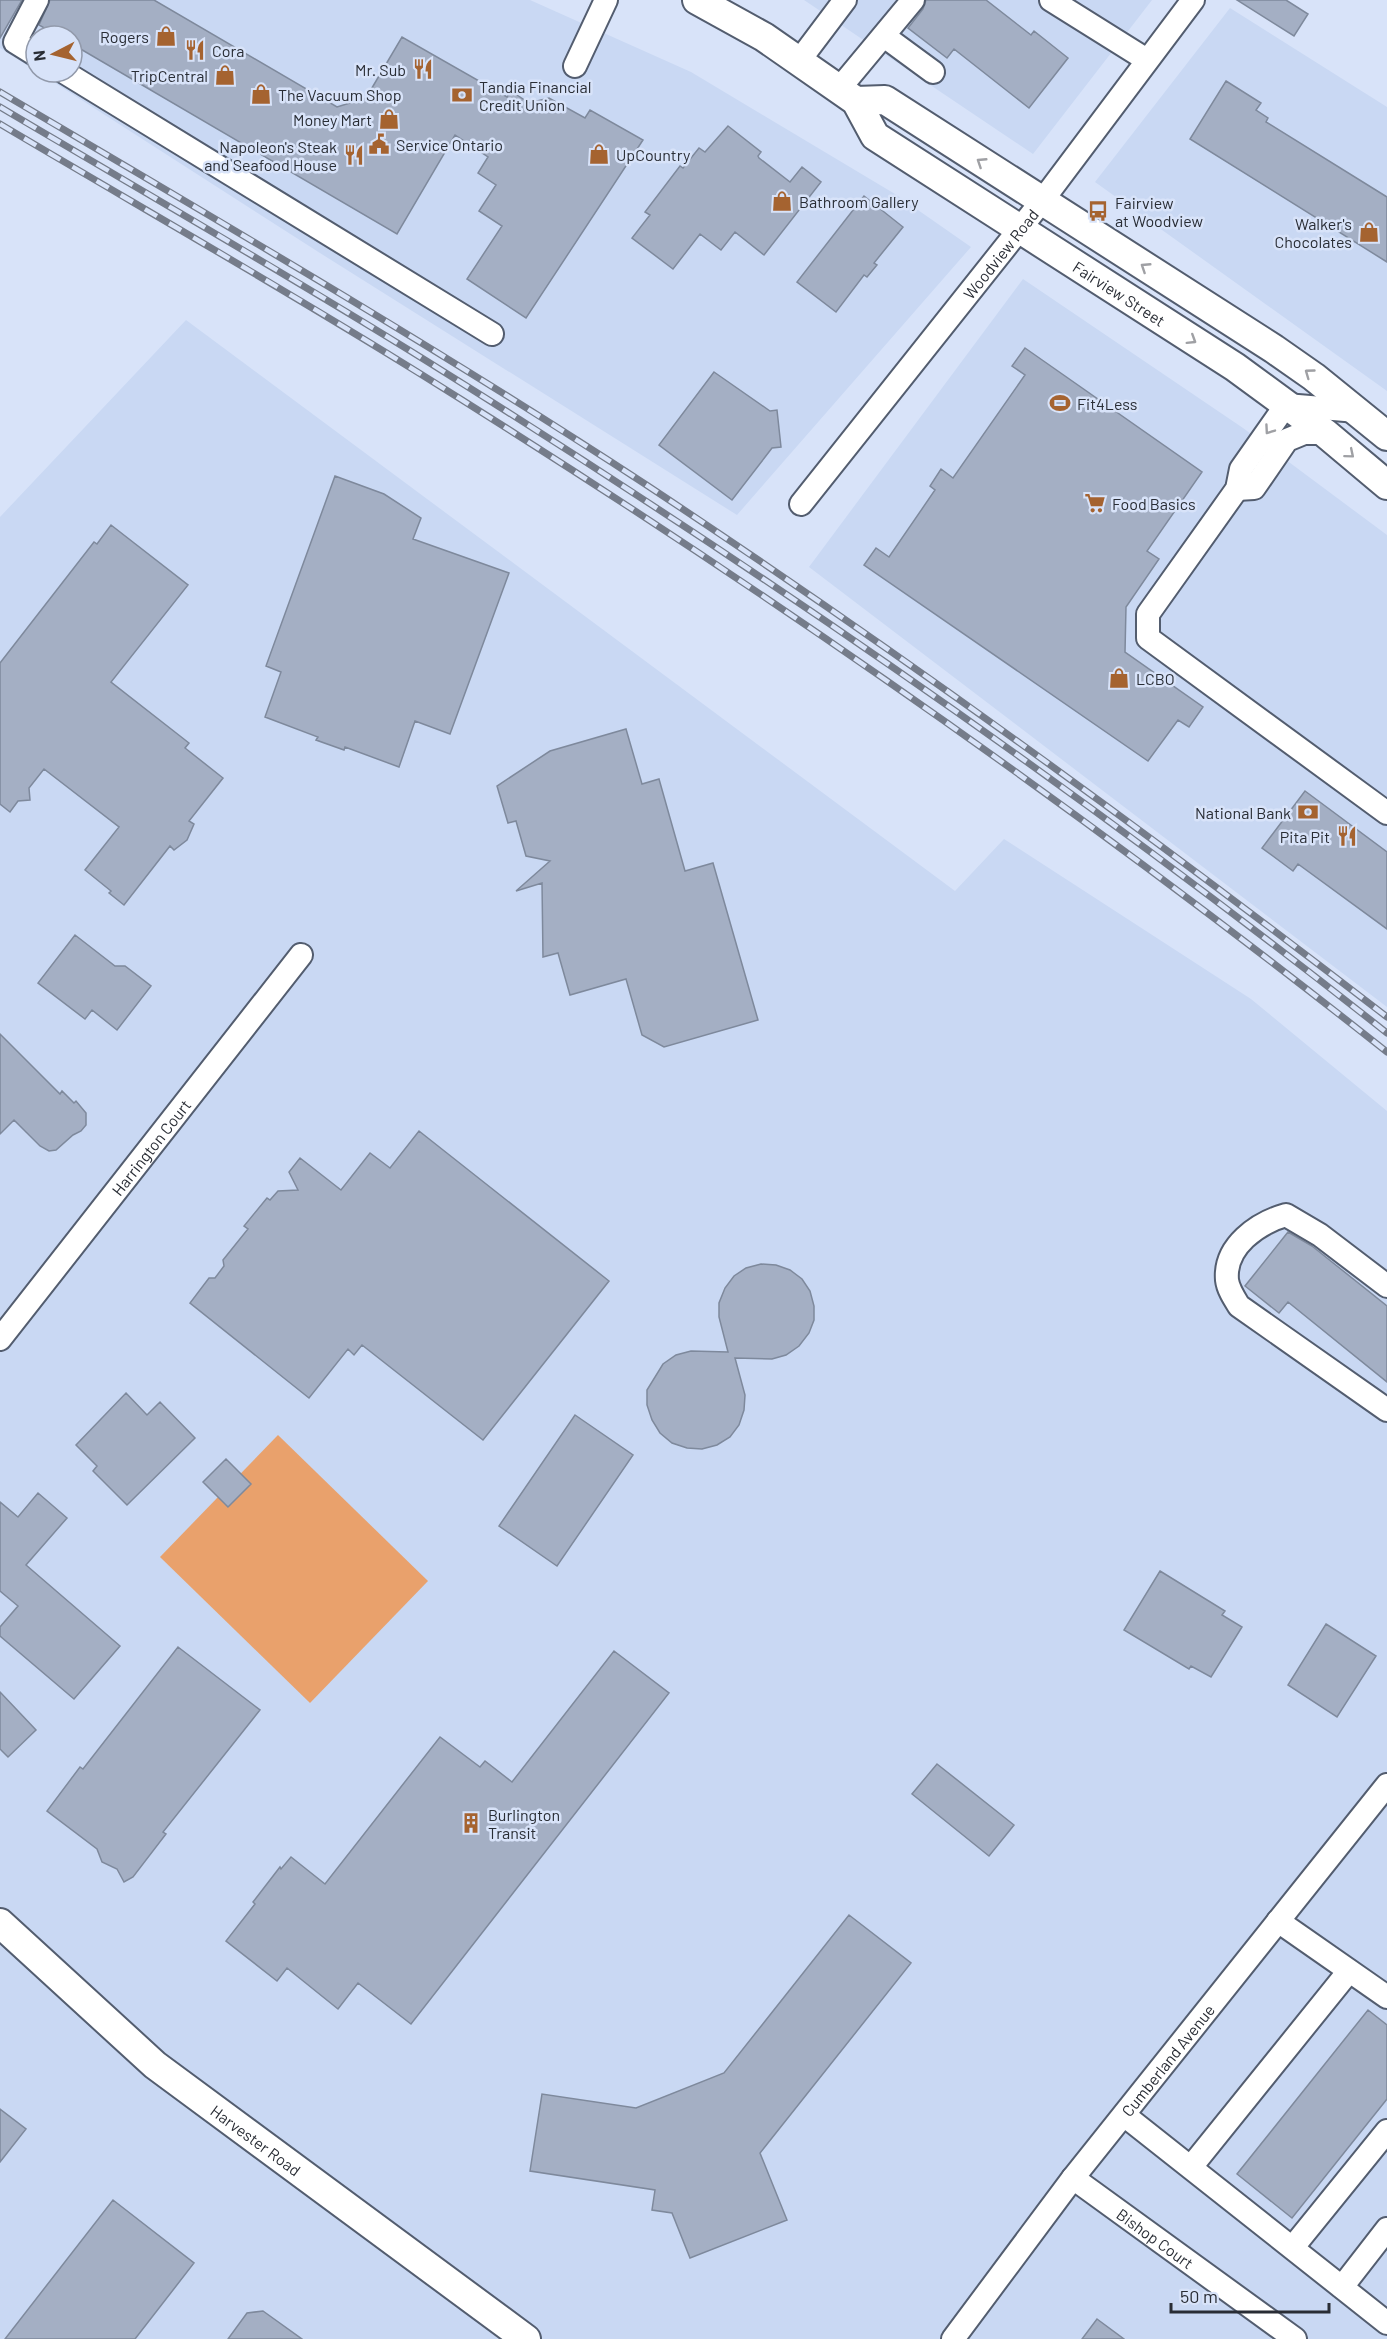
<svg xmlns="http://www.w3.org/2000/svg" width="1387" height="2339" font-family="Barlow,sans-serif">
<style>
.built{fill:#c9d8f3}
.green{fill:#e9a16c}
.building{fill:#a4afc4;stroke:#7e899c;stroke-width:1.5}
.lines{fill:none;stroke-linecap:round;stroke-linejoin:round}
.minor-casing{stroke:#535d6f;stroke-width:26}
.major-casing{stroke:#535d6f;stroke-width:32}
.minor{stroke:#fff;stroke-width:22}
.major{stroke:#fff;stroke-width:28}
.rail-casing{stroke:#757c8a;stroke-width:7}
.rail{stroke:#d8e3f9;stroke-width:4.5;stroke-dasharray:14;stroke-linecap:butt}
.oneway{stroke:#9fa0a4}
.labels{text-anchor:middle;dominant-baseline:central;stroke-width:5;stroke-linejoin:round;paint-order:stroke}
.poi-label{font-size:16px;fill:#292d35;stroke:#d8e3f9;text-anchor:start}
.street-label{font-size:16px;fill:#292d35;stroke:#d8e3f9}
</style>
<rect width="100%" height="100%" fill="#d8e3f9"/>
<!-- built -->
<path class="built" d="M 0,0 L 530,0 L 691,72 L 895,194 L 971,247 L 737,515 L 320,253 L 38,72 L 72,72 L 72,36 L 36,36 L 36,71 L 0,48 Z
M 804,0 L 1152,0 L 1033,154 Z
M 1230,8 L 1387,107 L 1387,391 L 1095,182 Z
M 1023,279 L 1243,428 L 1387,535 L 1387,1007 L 809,567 Z
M 186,320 L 955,891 L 1004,839 L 1251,999 L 1387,1111 L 1387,2339 L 0,2339 L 0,517 Z"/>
<!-- green -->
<path class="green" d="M 278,1435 L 428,1581 L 310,1703 L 160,1557 Z"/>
<!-- building -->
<path class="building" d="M 0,0 L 22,0 L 0,38 Z
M 50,0 L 154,0 L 337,107 L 366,98 L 402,37 L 507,97 L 511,91 L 529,103 L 549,98 L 585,118 L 590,110 L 643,140 L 526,318 L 467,279 L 502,226 L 479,211 L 496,185 L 478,173 L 488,157 L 455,135 L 397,234 L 72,44 L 72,36 L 58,36 L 39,25 Z
M 926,0 L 986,0 L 1031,35 L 1034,31 L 1068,58 L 1029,108 L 954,49 L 947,58 L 908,28 L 923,9 Z
M 1237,0 L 1286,0 L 1308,14 L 1294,36 Z
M 1226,81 L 1261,103 L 1256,110 L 1268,118 L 1266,122 L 1387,197 L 1387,262 L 1190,139 Z
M 728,126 L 761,152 L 758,156 L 759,158 L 790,182 L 802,167 L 821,182 L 764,255 L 735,232 L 721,250 L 700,234 L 673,269 L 632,238 L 650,215 L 645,212 L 680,166 L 683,168 L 699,148 L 705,152 Z
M 864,196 L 903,227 L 874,263 L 877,265 L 867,277 L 864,275 L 836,312 L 797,282 Z
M 1025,348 L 1202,472 L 1147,551 L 1159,559 L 1126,607 L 1125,652 L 1203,707 L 1189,727 L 1178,720 L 1148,761 L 864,565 L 876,548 L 889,557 L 935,490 L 930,486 L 941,469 L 953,478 L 1025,375 L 1012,366 Z
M 714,372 L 770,411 L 777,410 L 781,447 L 772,448 L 732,500 L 659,445 Z
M 335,476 L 384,494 L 421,518 L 413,539 L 509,573 L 450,734 L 415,721 L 399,767 L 345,747 L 344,750 L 316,740 L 318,737 L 265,717 L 281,672 L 266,666 Z
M 111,525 L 188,585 L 111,682 L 189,743 L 185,748 L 223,778 L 189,821 L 194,824 L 187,840 L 174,850 L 170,846 L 124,905 L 109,893 L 111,891 L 85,870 L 119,827 L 44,769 L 29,788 L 30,800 L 18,801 L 10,812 L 0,804 L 0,663 L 94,542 L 97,544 Z
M 626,729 L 642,784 L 659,779 L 685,871 L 713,863 L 758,1020 L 664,1047 L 642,1035 L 626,979 L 570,995 L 558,953 L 543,957 L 542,883 L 516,891 L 550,861 L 526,856 L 516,821 L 508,823 L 497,786 L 550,751 Z
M 1305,791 L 1387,852 L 1387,929 L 1298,864 L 1293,871 L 1262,848 Z
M 75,935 L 115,966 L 125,966 L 151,986 L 117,1030 L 92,1010 L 85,1019 L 38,983 Z
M 0,1034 L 60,1094 L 62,1091 L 74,1103 L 76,1101 L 86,1113 L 86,1125 L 81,1131 L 73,1135 L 56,1150 L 49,1151 L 40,1146 L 14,1120 L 0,1134 Z
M 419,1131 L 609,1281 L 483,1440 L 362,1345 L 354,1355 L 348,1349 L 309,1398 L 190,1303 L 209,1278 L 215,1278 L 224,1266 L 223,1260 L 248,1229 L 244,1226 L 267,1198 L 270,1200 L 278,1191 L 298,1190 L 289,1172 L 300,1158 L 341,1190 L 370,1153 L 390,1168 Z
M 1288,1232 L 1312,1246 L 1387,1306 L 1387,1382 L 1288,1302 L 1279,1313 L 1245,1286 Z
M 761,1264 L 776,1265 L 790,1270 L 802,1279 L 810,1291 L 814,1306 L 814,1320 L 809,1333 L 799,1346 L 786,1355 L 772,1359 L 735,1358 L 745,1395 L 744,1410 L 739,1425 L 730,1437 L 717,1445 L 702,1449 L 687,1448 L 672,1443 L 660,1433 L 652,1420 L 647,1405 L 647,1390 L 663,1364 L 676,1355 L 691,1351 L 728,1352 L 719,1317 L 719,1303 L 725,1288 L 734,1276 L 746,1268 Z
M 126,1393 L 147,1415 L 160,1402 L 195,1438 L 127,1505 L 93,1471 L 97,1466 L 76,1445 Z
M 575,1415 L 633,1455 L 557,1566 L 499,1526 Z
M 226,1459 L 251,1484 L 228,1507 L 203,1482 Z
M 38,1493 L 67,1518 L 26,1565 L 120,1646 L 74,1699 L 0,1636 L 0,1627 L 18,1606 L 0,1591 L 0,1502 L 18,1517 Z
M 1160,1571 L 1225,1611 L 1222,1615 L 1242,1627 L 1211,1677 L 1191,1666 L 1189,1669 L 1124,1630 Z
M 1326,1624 L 1376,1656 L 1337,1717 L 1288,1685 Z
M 178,1647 L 260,1710 L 163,1832 L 166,1834 L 133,1877 L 124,1882 L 117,1869 L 102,1862 L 97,1849 L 47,1811 L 80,1767 L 83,1769 Z
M 614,1651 L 669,1693 L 411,2024 L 358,1983 L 338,2009 L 287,1968 L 277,1981 L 226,1941 L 255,1904 L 253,1902 L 280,1867 L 281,1869 L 291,1857 L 325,1884 L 440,1737 L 480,1767 L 485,1761 L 512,1782 Z
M 0,1692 L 36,1730 L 8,1757 L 0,1749 Z
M 937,1764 L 1014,1825 L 989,1856 L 912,1794 Z
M 849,1915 L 911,1963 L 760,2153 L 787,2220 L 690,2258 L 672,2213 L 652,2210 L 655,2190 L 530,2171 L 542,2094 L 636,2108 L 724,2073 Z
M 1368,2010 L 1387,2025 L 1387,2099 L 1292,2218 L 1237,2174 Z
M 0,2109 L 26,2129 L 0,2162 Z
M 113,2200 L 194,2263 L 135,2339 L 5,2339 Z
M 263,2311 L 302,2339 L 228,2339 L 247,2313 Z
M 1097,2319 L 1124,2339 L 1082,2339 Z"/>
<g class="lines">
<!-- minor casing -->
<g class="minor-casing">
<g id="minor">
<path d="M 1051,0 L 1147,60"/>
<path d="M 884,36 L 933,72"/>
<path d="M 36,55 L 15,42 L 37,0"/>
<path d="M 799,61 L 845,0"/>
<path d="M 575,66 L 606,0"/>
<path d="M 64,72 L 492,334"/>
<path d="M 839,89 L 913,0"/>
<path d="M 1357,411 L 1286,405 L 1241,469 L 1237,489 L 1148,614 L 1148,638 L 1387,813"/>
<path d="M 1237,489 L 1254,488 L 1287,440 L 1304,433 L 1325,433"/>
<path id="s1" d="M 801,504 L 1042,201 L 1193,0"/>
<path d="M 1387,1286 L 1320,1235 L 1286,1215 C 1258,1223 1224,1246 1227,1280 C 1228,1289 1234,1298 1239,1306 L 1387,1410"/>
<path id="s2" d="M 0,1339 L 301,955"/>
<path d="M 1278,1921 L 1387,1997"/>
<path d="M 1124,2115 L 1387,2323"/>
<path d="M 1191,2167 L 1349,1971"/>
<path id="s3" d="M 1073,2178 L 1295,2339"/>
<path d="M 1293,2247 L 1387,2131"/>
<path d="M 1342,2287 L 1387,2229"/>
<path id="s4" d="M 953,2339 L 1073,2178 L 1387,1785"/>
</g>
</g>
<!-- major casing -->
<g class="major-casing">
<g id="major">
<path id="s5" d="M 697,0 L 764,37 L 856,101 L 875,136 L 1235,367 L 1325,433 L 1387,485"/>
<path d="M 856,101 L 885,100 L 1274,349 L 1314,377 L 1387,436"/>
<path id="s6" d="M 0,1923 L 155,2065 L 526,2339"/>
</g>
</g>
<!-- minor -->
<use href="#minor" class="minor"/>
<!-- major -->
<use href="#major" class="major"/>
<!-- rail casing -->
<g class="rail-casing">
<path id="rail" d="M 0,92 C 217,220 434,346 645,484 C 899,652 1146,831 1387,1017
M 0,107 C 142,191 285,273 425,360 C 757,567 1080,790 1387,1033
M 0,124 C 140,207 281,287 419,373 C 753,581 1078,807 1387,1052"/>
</g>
<!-- rail -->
<use href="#rail" class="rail"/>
</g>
<!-- one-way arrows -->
<defs><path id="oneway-chevron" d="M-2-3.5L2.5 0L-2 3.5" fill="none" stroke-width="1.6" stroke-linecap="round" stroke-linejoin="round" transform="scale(1.5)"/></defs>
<g class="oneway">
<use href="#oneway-chevron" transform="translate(981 162) rotate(-147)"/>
<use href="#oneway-chevron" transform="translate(1145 267) rotate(-147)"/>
<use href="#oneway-chevron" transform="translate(1192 340) rotate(32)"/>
<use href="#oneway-chevron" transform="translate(1309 373) rotate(-144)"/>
<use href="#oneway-chevron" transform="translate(1269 430) rotate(125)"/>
<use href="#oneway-chevron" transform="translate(1350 454) rotate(40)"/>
</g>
<!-- icons -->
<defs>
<g id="shop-bare" transform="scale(1.62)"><path d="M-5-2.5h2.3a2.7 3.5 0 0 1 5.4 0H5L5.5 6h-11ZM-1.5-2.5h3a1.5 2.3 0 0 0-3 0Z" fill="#a56330" stroke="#d8e3f9" stroke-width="2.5" paint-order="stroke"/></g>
<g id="restaurant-bare" transform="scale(1.62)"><path d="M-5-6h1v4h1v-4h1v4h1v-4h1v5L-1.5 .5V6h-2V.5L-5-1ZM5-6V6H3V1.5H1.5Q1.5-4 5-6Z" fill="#a56330" stroke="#d8e3f9" stroke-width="2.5" paint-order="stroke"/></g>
<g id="bank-bare" transform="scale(1.62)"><path d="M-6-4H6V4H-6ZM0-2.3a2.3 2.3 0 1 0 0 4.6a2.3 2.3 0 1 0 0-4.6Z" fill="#a56330" stroke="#d8e3f9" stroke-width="2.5" paint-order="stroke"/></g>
<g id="civic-bare" transform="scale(1.62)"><path d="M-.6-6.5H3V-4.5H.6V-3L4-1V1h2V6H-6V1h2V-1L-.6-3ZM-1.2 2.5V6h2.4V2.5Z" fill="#a56330" stroke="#d8e3f9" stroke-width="2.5" paint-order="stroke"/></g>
<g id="bus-bare" transform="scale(1.62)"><path d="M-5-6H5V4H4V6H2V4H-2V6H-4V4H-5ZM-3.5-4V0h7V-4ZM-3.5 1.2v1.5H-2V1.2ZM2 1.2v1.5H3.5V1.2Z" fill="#a56330" stroke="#d8e3f9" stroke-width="2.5" paint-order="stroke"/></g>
<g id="stadium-bare" transform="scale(1.62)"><path d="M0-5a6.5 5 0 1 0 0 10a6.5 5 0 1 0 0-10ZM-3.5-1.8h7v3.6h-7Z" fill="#a56330" stroke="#d8e3f9" stroke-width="2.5" paint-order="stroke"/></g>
<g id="supermarket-bare" transform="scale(1.62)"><path d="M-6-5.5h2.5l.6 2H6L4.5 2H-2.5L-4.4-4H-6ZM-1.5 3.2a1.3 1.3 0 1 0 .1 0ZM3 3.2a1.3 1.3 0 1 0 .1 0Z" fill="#a56330" stroke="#d8e3f9" stroke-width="2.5" paint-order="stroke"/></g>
<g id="building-bare" transform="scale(1.62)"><path d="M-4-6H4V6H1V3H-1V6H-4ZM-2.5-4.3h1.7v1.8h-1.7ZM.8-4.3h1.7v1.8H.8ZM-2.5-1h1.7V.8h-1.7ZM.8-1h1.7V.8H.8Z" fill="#a56330" stroke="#d8e3f9" stroke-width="2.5" paint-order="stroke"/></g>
</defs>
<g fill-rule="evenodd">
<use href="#shop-bare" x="166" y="36"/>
<use href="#restaurant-bare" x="195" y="50"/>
<use href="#restaurant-bare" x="423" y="69"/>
<use href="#shop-bare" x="225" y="75"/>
<use href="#shop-bare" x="261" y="94"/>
<use href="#bank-bare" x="462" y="95"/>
<use href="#shop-bare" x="389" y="119"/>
<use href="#civic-bare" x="379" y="144"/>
<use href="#shop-bare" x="599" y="154"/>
<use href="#restaurant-bare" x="354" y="155"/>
<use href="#shop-bare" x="782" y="201"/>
<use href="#bus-bare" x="1098" y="211"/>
<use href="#shop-bare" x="1369" y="232"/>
<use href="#stadium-bare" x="1060" y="403"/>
<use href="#supermarket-bare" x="1095" y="503"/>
<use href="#shop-bare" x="1119" y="678"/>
<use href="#bank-bare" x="1308" y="812"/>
<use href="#restaurant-bare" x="1347" y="836"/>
<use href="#building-bare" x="471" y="1823"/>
</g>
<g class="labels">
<!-- poi labels -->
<g class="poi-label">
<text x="149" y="36" text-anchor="end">Rogers</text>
<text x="212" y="50">Cora</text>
<text x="406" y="69" text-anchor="end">Mr. Sub</text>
<text x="208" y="75" text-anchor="end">TripCentral</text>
<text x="479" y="86">Tandia Financial<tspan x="479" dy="18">Credit Union</tspan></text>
<text x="278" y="94">The Vacuum Shop</text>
<text x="372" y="119" text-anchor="end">Money Mart</text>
<text x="396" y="144">Service Ontario</text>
<text x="337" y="146" text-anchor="end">Napoleon's Steak<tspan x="337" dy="18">and Seafood House</tspan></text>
<text x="616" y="154">UpCountry</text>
<text x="799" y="201">Bathroom Gallery</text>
<text x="1115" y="202">Fairview<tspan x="1115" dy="18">at Woodview</tspan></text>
<text x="1352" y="223" text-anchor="end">Walker's<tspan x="1352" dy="18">Chocolates</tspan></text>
<text x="1077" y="403">Fit4Less</text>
<text x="1112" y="503">Food Basics</text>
<text x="1136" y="678">LCBO</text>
<text x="1291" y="812" text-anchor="end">National Bank</text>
<text x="1330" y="836" text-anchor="end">Pita Pit</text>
<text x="488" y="1814">Burlington<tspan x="488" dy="18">Transit</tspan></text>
</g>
<!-- street labels -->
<g class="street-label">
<text stroke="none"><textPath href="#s1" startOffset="320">Woodview Road</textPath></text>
<text stroke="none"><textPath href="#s5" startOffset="519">Fairview Street</textPath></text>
<text stroke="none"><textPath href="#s2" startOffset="244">Harrington Court</textPath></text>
<text stroke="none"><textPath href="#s4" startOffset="352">Cumberland Avenue</textPath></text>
<text stroke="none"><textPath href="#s6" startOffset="336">Harvester Road</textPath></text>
<text stroke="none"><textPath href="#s3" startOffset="102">Bishop Court</textPath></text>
</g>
</g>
<!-- north arrow -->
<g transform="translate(54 54) rotate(263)"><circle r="28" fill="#d8e3f9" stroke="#929aab" stroke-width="1.5"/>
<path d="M0-4.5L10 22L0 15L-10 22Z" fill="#a56330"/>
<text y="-9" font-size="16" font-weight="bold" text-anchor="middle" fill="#292d35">N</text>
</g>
<!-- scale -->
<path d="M1171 2303v9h158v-9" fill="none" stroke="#292d35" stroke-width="3"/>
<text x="1180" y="2303" font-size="18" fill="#292d35" stroke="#d8e3f9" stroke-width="4.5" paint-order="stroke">50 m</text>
</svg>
